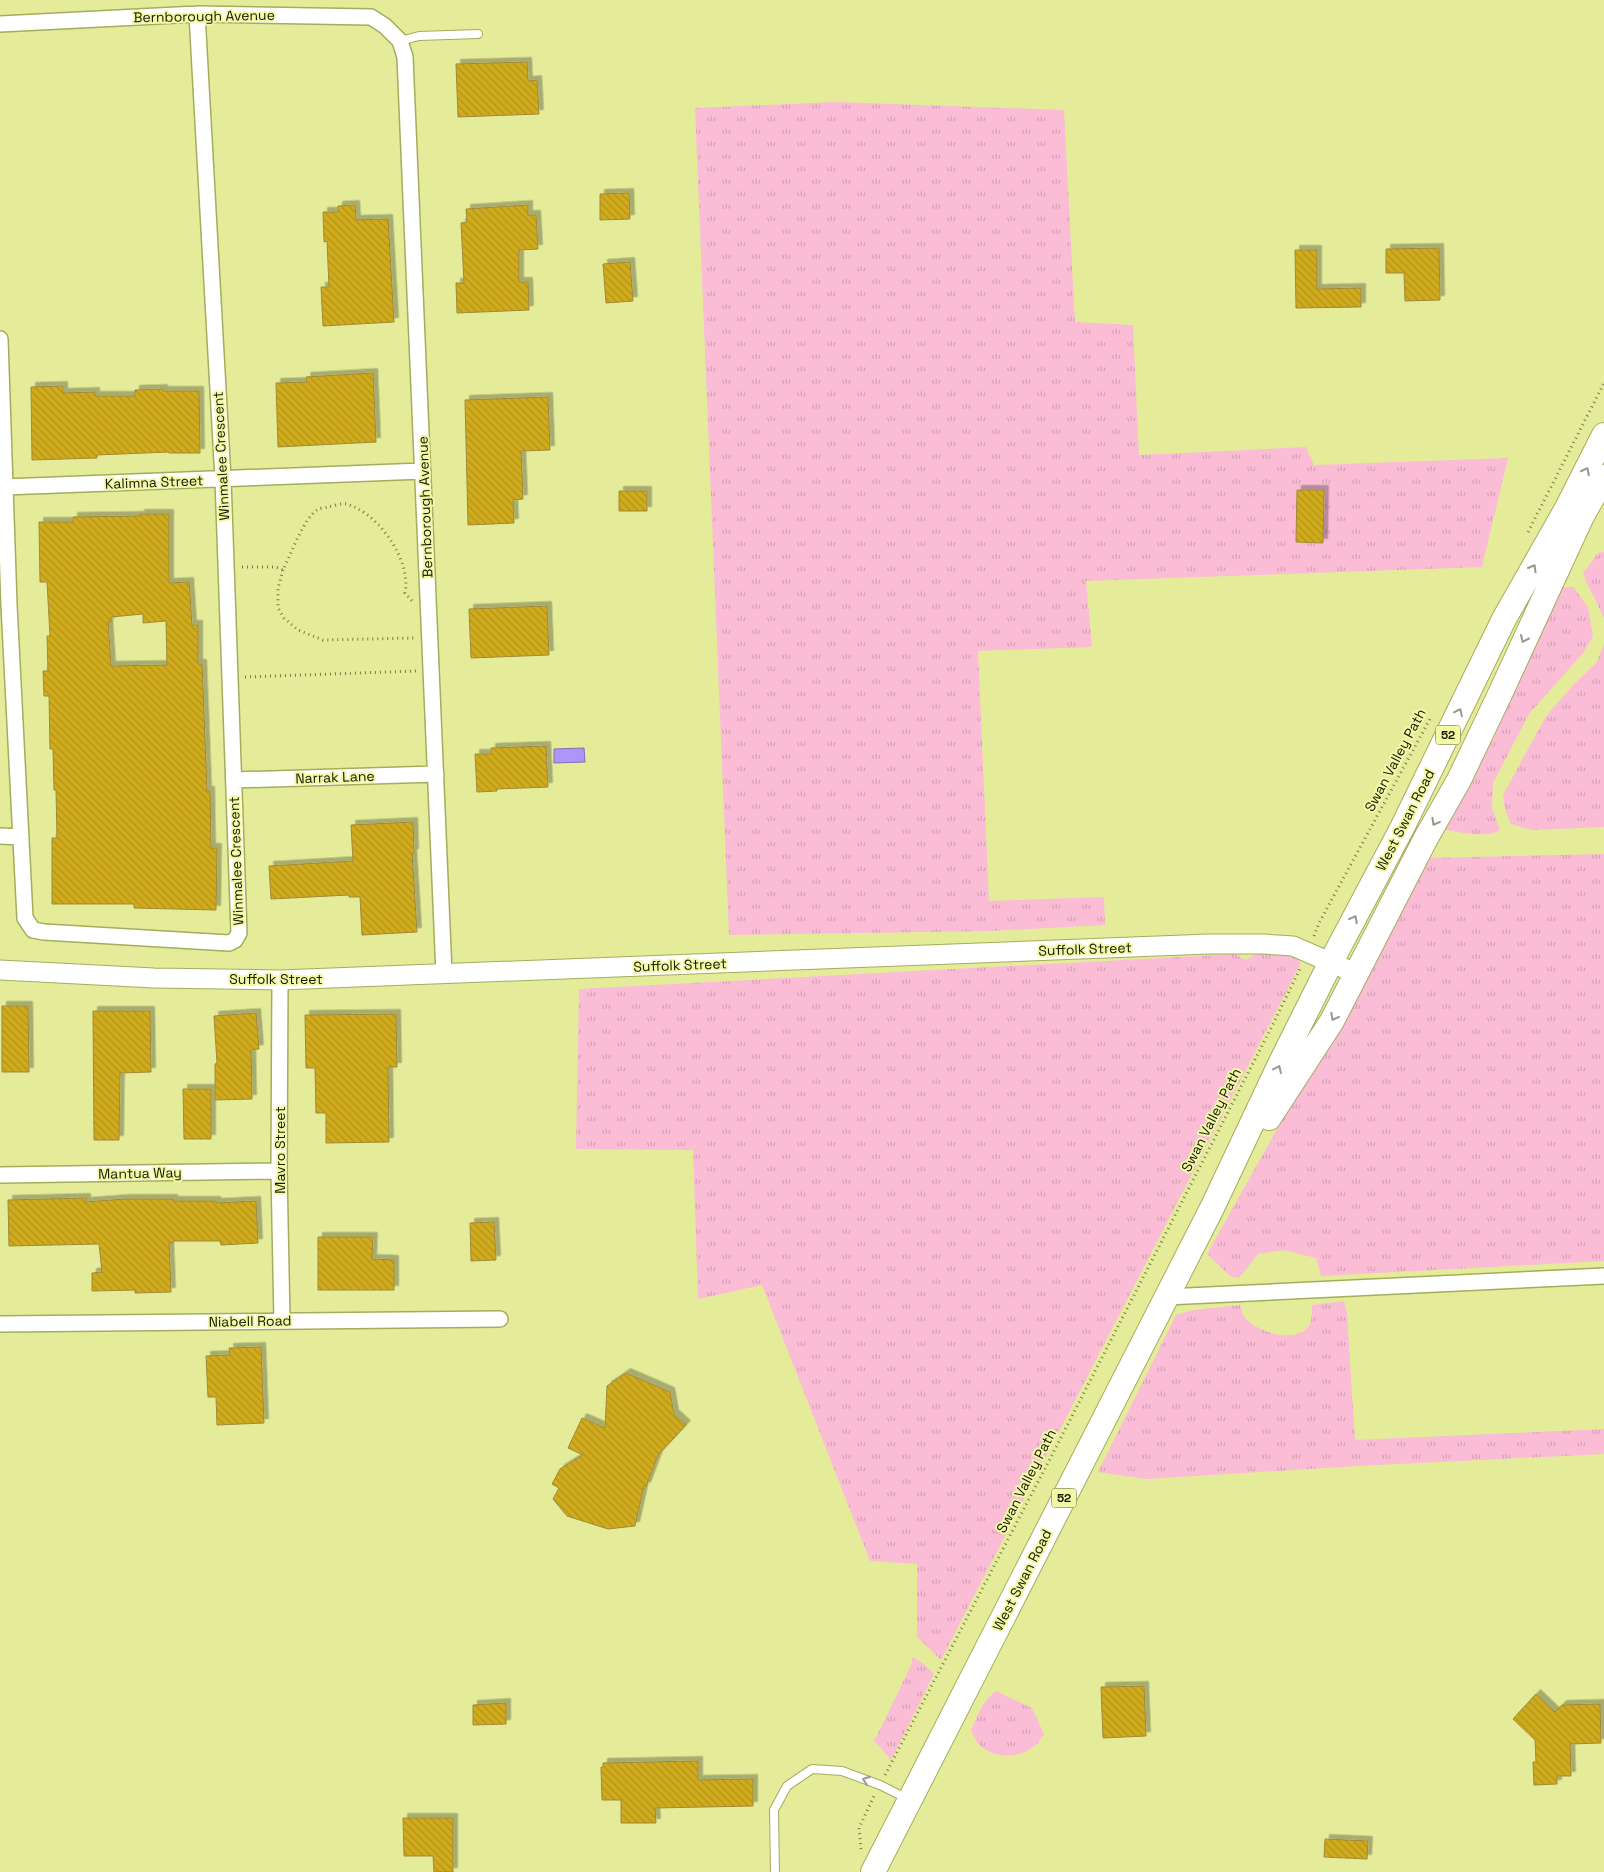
<svg xmlns="http://www.w3.org/2000/svg" width="1604" height="1872" font-family="'Space Grotesk',sans-serif">
<style>
.grass{fill:url(#grass-tufts)}
.water{fill:#ad95fc;stroke:#8070b0}
.building{fill:url(#building-back-hatch);stroke:#a18938;fill-rule:evenodd;filter:url(#shadow)}
.lines{fill:none;stroke-linecap:round;stroke-linejoin:round}
.service-casing{stroke:#a5ac5c;stroke-width:10}
.minor-casing{stroke:#a5ac5c;stroke-width:18}
.tertiary-casing{stroke:#a5ac5c;stroke-width:21}
.primary-casing{stroke:#a5ac5c;stroke-width:26}
.path{stroke:#767b47;stroke-width:3;stroke-dasharray:1 4;stroke-linecap:butt}
.service{stroke:#fff;stroke-width:8}
.minor{stroke:#fff;stroke-width:15}
.tertiary{stroke:#fff;stroke-width:19}
.primary{stroke:#fff;stroke-width:24}
.oneway{stroke:#97988c}
.labels{text-anchor:middle;dominant-baseline:central;stroke-width:4;stroke-linejoin:round;paint-order:stroke}
.shield{fill:#f1f9a7;stroke:#585c32;stroke-width:1}
.shield-label{font-size:12px;font-weight:bold;fill:#171900}
.street-label{font-size:14px;fill:#171900;stroke:#f1f9a7}
</style>
<defs>
<pattern id="grass-tufts" width="24" height="20" patternUnits="userSpaceOnUse" patternTransform="scale(1.25)"><rect width="24" height="20" fill="#fbbcd6"/><path d="M3 7l-1-3M5 7V3M7 7l1-3M15 17l-1-3M17 17v-4M19 17l1-3" fill="none" stroke="#d6a1b6"/></pattern>
<pattern id="building-back-hatch" width="6" height="6" patternUnits="userSpaceOnUse" patternTransform="scale(1.25)"><rect width="6" height="6" fill="#d0ac1f"/><path d="M-1 5l2 2M0 0l6 6M5-1l2 2" fill="none" stroke="#b2931a"/></pattern>
<filter id="shadow"><feDropShadow dx="4.5" dy="-4.5" stdDeviation="0" flood-color="#0004"/></filter>
</defs>
<rect width="100%" height="100%" fill="#e4ec9a"/>
<!-- grass -->
<path class="grass" d="M 836,102 L 1064,110 L 1075,322 L 1133,325 L 1139,455 L 1306,447 L 1314,465 L 1508,458 L 1482,567 L 1086,581 L 1092,647 L 978,651 L 989,901 L 1104,897 L 1105,925 L 990,931 L 729,935 L 695,108 Z
M 1604,552 L 1604,619 C 1598,602 1588,589 1583,573 L 1598,553 Z
M 1563,587 L 1573,587 L 1588,607 L 1593,636 L 1584,652 L 1529,714 L 1493,783 L 1492,808 L 1500,830 C 1488,839 1458,832 1444,829 L 1493,740 L 1528,648 L 1556,593 Z
M 1604,644 L 1604,827 L 1532,830 L 1511,824 L 1505,810 L 1503,795 L 1546,716 L 1574,684 L 1597,662 Z
M 1604,854 L 1604,1261 L 1321,1276 L 1316,1258 L 1283,1250 L 1258,1254 L 1239,1278 L 1230,1276 L 1207,1254 L 1429,858 Z
M 1279,953 L 1296,958 L 1301,963 L 941,1660 L 917,1637 L 917,1564 L 870,1561 L 762,1285 L 698,1299 L 693,1150 L 576,1149 L 579,989 L 1235,954 L 1246,960 L 1256,954 Z
M 1344,1301 L 1347,1313 L 1355,1440 L 1604,1429 L 1604,1454 L 1358,1466 L 1146,1479 L 1098,1472 L 1176,1315 L 1193,1310 L 1240,1305 C 1242,1310 1243,1316 1246,1319 C 1260,1333 1298,1345 1310,1324 C 1312,1320 1312,1310 1312,1305 Z
M 912,1657 L 924,1664 L 934,1674 L 891,1760 L 873,1739 L 876,1738 L 912,1663 Z
M 996,1691 L 1032,1708 L 1044,1734 C 1041,1738 1039,1743 1035,1746 C 1013,1763 979,1757 971,1730 C 978,1715 983,1700 996,1691 Z"/>
<!-- water -->
<path class="water" d="M 584,748 L 585,762 L 554,763 L 554,749 Z"/>
<!-- building -->
<path class="building" d="M 527,62 L 528,81 L 537,80 L 539,114 L 458,117 L 456,64 Z
M 629,193 L 630,219 L 600,220 L 600,194 Z
M 355,205 L 356,220 L 388,219 L 394,322 L 323,326 L 321,287 L 329,287 L 327,241 L 324,242 L 323,212 L 338,212 L 338,206 Z
M 528,205 L 528,215 L 536,215 L 538,249 L 519,250 L 519,282 L 528,282 L 529,310 L 457,313 L 456,283 L 464,283 L 461,223 L 467,222 L 466,209 Z
M 1439,248 L 1440,300 L 1405,301 L 1404,273 L 1386,273 L 1386,249 Z
M 1295,250 L 1317,250 L 1317,289 L 1361,288 L 1361,307 L 1296,308 Z
M 630,262 L 633,301 L 606,303 L 603,264 Z
M 373,373 L 376,442 L 278,447 L 276,383 L 307,382 L 306,377 Z
M 63,386 L 63,393 L 95,392 L 95,396 L 135,396 L 135,390 L 163,389 L 163,391 L 199,391 L 200,453 L 169,453 L 169,452 L 97,455 L 97,458 L 32,460 L 31,387 Z
M 548,397 L 550,450 L 521,451 L 523,499 L 513,500 L 514,523 L 468,525 L 465,400 Z
M 1297,490 L 1324,490 L 1323,543 L 1296,542 Z
M 619,491 L 647,491 L 647,511 L 619,511 Z
M 140,514 L 169,514 L 169,583 L 189,582 L 192,625 L 198,625 L 198,664 L 202,664 L 207,791 L 210,791 L 211,848 L 217,848 L 216,910 L 134,908 L 134,904 L 52,904 L 52,838 L 57,838 L 56,790 L 54,790 L 53,749 L 50,749 L 49,696 L 44,696 L 43,671 L 48,671 L 47,636 L 50,636 L 47,582 L 40,582 L 39,522 L 73,522 L 73,517 L 140,516 ZM 143,614 L 143,623 L 166,621 L 167,665 L 111,666 L 108,622 L 111,622 L 111,617 Z
M 547,606 L 549,655 L 471,658 L 469,609 Z
M 546,746 L 548,787 L 497,789 L 497,791 L 477,792 L 475,754 L 491,754 L 491,748 Z
M 413,822 L 414,853 L 412,854 L 417,932 L 362,935 L 360,897 L 349,897 L 349,895 L 271,899 L 269,866 L 353,861 L 351,825 Z
M 2,1006 L 28,1006 L 29,1072 L 2,1072 Z
M 93,1011 L 150,1011 L 151,1072 L 120,1073 L 119,1140 L 94,1140 Z
M 256,1013 L 259,1049 L 251,1050 L 252,1099 L 215,1100 L 215,1064 L 217,1063 L 214,1016 Z
M 396,1014 L 397,1067 L 388,1067 L 389,1142 L 326,1143 L 326,1113 L 316,1113 L 315,1068 L 306,1068 L 305,1015 Z
M 183,1089 L 211,1089 L 211,1139 L 184,1139 Z
M 86,1198 L 86,1202 L 125,1199 L 173,1199 L 173,1201 L 216,1201 L 216,1203 L 256,1201 L 258,1243 L 221,1245 L 220,1241 L 173,1241 L 173,1243 L 169,1243 L 171,1292 L 135,1293 L 135,1290 L 92,1291 L 92,1273 L 102,1272 L 99,1244 L 9,1246 L 8,1200 Z
M 494,1222 L 496,1260 L 471,1261 L 470,1223 Z
M 318,1237 L 373,1237 L 372,1259 L 394,1260 L 394,1290 L 318,1290 Z
M 261,1347 L 264,1423 L 217,1425 L 216,1397 L 208,1397 L 206,1356 L 230,1355 L 229,1348 Z
M 626,1373 L 670,1392 L 674,1414 L 686,1425 L 658,1455 L 646,1487 L 644,1486 L 635,1526 L 608,1529 L 567,1516 L 553,1499 L 559,1488 L 552,1484 L 560,1469 L 583,1455 L 568,1448 L 582,1418 L 605,1428 L 607,1386 Z
M 1144,1686 L 1146,1736 L 1103,1738 L 1101,1687 Z
M 1536,1694 L 1555,1712 L 1562,1705 L 1600,1704 L 1601,1743 L 1570,1744 L 1571,1776 L 1557,1776 L 1557,1784 L 1534,1785 L 1533,1762 L 1536,1762 L 1535,1740 L 1513,1719 Z
M 506,1703 L 506,1724 L 473,1725 L 473,1705 Z
M 698,1761 L 698,1780 L 753,1779 L 753,1806 L 655,1808 L 656,1823 L 621,1823 L 621,1800 L 602,1800 L 601,1767 L 603,1767 L 603,1763 Z
M 403,1818 L 453,1818 L 453,1872 L 434,1872 L 433,1856 L 404,1856 Z
M 1325,1839 L 1368,1841 L 1367,1859 L 1324,1857 Z"/>
<g class="lines">
<!-- service casing -->
<g class="service-casing">
<path id="service" d="M 400,41 L 419,36 L 478,34
M 775,1872 L 774,1810 L 787,1786 L 812,1769 L 842,1771 L 880,1785 L 908,1799"/>
</g>
<!-- minor casing -->
<g class="minor-casing">
<path id="minor" d="M 0,24 L 197,14 L 371,17 L 385,26 L 400,41 L 405,57 L 444,974
M 0,339 L 9,605 L 25,918 L 33,930 L 44,932 L 229,943 L 235,940 L 239,933 L 223,479 L 197,14
M 4,487 L 423,471
M 234,780 L 436,774
M 0,836 L 21,837
M 280,980 L 279,1171 L 282,1321
M 0,1175 L 279,1171
M 1166,1297 L 1604,1276
M 0,1324 L 500,1319"/>
</g>
<!-- tertiary casing -->
<g class="tertiary-casing">
<path id="tertiary" d="M 0,970 L 154,978 L 280,980 L 1209,944 L 1263,944 L 1293,946 L 1355,973"/>
</g>
<!-- primary casing -->
<g class="primary-casing">
<path id="primary" d="M 1269,1118 L 1332,1021 L 1426,838 L 1459,780 L 1500,694 L 1582,516 L 1604,477
M 873,1872 L 1212,1208 L 1280,1064 L 1331,962 L 1402,828 L 1504,619 L 1567,508 L 1604,435"/>
</g>
<!-- path -->
<path class="path" d="M 1528,532 L 1604,383
M 242,567 L 276,567 L 283,570 C 290,556 304,518 317,510 C 319,508 325,508 328,507 C 333,506 341,503 346,504 C 378,512 412,561 405,593 L 412,601
M 283,570 L 278,588 L 278,608 L 284,618 L 298,630 L 323,640 L 414,638
M 245,677 L 416,671
M 1314,936 L 1319,923 L 1431,717
M 885,1775 L 1052,1455 L 1266,1038 L 1301,967
M 861,1849 L 859,1828 L 874,1796"/>
<!-- service -->
<use href="#service" class="service"/>
<!-- minor -->
<use href="#minor" class="minor"/>
<!-- tertiary -->
<use href="#tertiary" class="tertiary"/>
<!-- primary -->
<use href="#primary" class="primary"/>
</g>
<!-- one-way arrows -->
<defs><path id="oneway-chevron" d="M-2-3.5L2.5 0L-2 3.5" fill="none" stroke-width="1.6" stroke-linecap="round" stroke-linejoin="round" transform="scale(1.25)"/></defs>
<g class="oneway">
<use href="#oneway-chevron" transform="translate(1586 471) rotate(-63)"/>
<use href="#oneway-chevron" transform="translate(1533 568) rotate(-60)"/>
<use href="#oneway-chevron" transform="translate(1524 639) rotate(114)"/>
<use href="#oneway-chevron" transform="translate(1459 712) rotate(-64)"/>
<use href="#oneway-chevron" transform="translate(1435 822) rotate(119)"/>
<use href="#oneway-chevron" transform="translate(1354 919) rotate(-62)"/>
<use href="#oneway-chevron" transform="translate(1334 1017) rotate(118)"/>
<use href="#oneway-chevron" transform="translate(1278 1069) rotate(-65)"/>
<use href="#oneway-chevron" transform="translate(866 1780) rotate(-160)"/>
</g>
<g class="labels">
<!-- shield labels -->
<g class="shield">
<rect x="1435.5" y="725.5" width="25" height="19" rx="4"/>
<rect x="1051.5" y="1488.5" width="25" height="19" rx="4"/>
</g>
<g class="shield-label">
<text x="1448" y="735">52</text>
<text x="1064" y="1498">52</text>
</g>
<!-- street labels -->
<g class="street-label">
<text transform="translate(204 16) rotate(-1)">Bernborough Avenue</text>
<text transform="translate(221 456) rotate(-93)">Winmalee Crescent</text>
<text transform="translate(154 482) rotate(-2)">Kalimna Street</text>
<text transform="translate(425 507) rotate(-92)">Bernborough Avenue</text>
<text transform="translate(1395 760) rotate(-62)">Swan Valley Path</text>
<text transform="translate(335 777) rotate(-2)">Narrak Lane</text>
<text transform="translate(1405 820) rotate(-63)">West Swan Road</text>
<text transform="translate(236 861) rotate(-92)">Winmalee Crescent</text>
<text transform="translate(1085 949) rotate(-2)">Suffolk Street</text>
<text transform="translate(680 965) rotate(-2)">Suffolk Street</text>
<text x="276" y="979">Suffolk Street</text>
<text transform="translate(1211 1120) rotate(-63)">Swan Valley Path</text>
<text transform="translate(280 1150) rotate(-90)">Mavro Street</text>
<text transform="translate(140 1173) rotate(-1)">Mantua Way</text>
<text transform="translate(250 1321) rotate(-1)">Niabell Road</text>
<text transform="translate(1026 1481) rotate(-63)">Swan Valley Path</text>
<text transform="translate(1022 1580) rotate(-63)">West Swan Road</text>
</g>
</g>
</svg>
